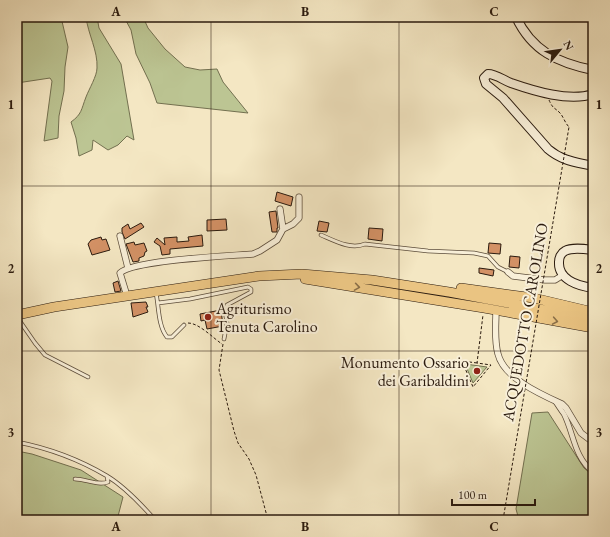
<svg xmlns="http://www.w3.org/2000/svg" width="610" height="537" font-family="'EB Garamond',serif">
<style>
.green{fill:#bcc593;stroke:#737050}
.building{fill:#d39165;stroke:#2a1a0e}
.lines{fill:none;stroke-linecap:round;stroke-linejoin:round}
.service-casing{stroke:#5c4d3b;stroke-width:4.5}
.pedestrian-casing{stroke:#5c4d3b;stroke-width:6}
.minor-casing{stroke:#5c4d3b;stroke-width:7}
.secondary-casing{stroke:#2a1a0e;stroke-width:10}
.primary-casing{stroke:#2a1a0e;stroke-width:10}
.path{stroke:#2a1a0e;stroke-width:1;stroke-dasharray:3 2;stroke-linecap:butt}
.service{stroke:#f8efd8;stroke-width:3}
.pedestrian{stroke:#f8efd8;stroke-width:4.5}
.minor{stroke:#f8efd8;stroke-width:5.5}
.secondary{stroke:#f8efd8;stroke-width:8}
.primary{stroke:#eac482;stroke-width:9}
.path-bridge{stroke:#2a1a0e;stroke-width:1;stroke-dasharray:3 2;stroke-linecap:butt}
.oneway{stroke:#8a6f48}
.grid{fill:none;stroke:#2a1a0e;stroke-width:1;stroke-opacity:0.55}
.poi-dot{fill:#8f2418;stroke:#f8efd8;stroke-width:1.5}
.labels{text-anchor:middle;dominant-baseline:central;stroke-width:4;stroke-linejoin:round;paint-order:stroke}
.poi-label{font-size:16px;fill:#2a1a0e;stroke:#f8efd8;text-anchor:start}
.street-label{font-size:16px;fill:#2a1a0e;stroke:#f8efd8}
.neatline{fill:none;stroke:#2a1a0e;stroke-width:1.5}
.grid-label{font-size:13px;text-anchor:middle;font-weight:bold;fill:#2a1a0e}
</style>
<rect width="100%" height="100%" fill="#f4e7c3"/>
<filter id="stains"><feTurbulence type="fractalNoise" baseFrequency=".005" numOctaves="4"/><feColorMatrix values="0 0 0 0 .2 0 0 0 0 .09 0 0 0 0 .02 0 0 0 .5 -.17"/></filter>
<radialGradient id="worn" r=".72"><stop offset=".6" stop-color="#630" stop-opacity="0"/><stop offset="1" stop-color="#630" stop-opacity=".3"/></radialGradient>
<!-- green -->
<path class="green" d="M 17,17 L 61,17 L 68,47 L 65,67 L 64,91 L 59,116 L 58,138 L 44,141 L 52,81 L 50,78 L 17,83 Z
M 86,17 L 97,17 L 99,28 L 121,64 L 134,140 L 127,136 L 118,145 L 108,150 L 93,140 L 92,150 L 79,156 L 76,138 L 71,122 C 82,114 81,110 86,97 C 89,89 97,76 97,68 C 98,51 88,34 86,17 Z
M 124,17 L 143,17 L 148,28 L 165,49 L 185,67 L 200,70 L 217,69 L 223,82 L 248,113 L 157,103 L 150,83 L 136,54 L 131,30 Z
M 465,364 L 487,367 L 473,383 Z
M 548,412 L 584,468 L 593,475 L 593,520 L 519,520 L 516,509 L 532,413 Z
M 17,451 L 32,454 L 81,470 L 123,497 L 117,520 L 17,520 Z"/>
<!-- building -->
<path class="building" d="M 277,192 L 293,197 L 291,206 L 275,201 Z
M 276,211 L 278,228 L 277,228 L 277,232 L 272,232 L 269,212 Z
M 226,219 L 227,230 L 207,231 L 207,220 Z
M 319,221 L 329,223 L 327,232 L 317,231 Z
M 141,223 L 144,227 L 125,239 L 122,232 L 122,228 L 128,224 L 130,229 Z
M 369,228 L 383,229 L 382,241 L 368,239 Z
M 202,235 L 203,246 L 170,249 L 170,254 L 162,255 L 160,246 L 154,242 L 157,238 L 165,245 L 164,238 L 177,237 L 177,242 L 189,241 L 188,237 Z
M 101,237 L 102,240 L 106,239 L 110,250 L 92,255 L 88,244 L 91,240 Z
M 134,242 L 135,245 L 144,243 L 147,251 L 145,252 L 144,256 L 139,258 L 139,261 L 133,262 L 126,244 Z
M 489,243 L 501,244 L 500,254 L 488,253 Z
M 510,256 L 520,257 L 519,268 L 509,267 Z
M 479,268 L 494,270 L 493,276 L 479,273 Z
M 118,281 L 121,291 L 115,292 L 113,283 Z
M 146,302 L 148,307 L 146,307 L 148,312 L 133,317 L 131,303 Z
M 221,310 L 223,326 L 207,329 L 205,320 L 201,321 L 200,314 Z"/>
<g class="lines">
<!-- service casing -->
<g class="service-casing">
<path id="service" d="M 321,235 C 335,241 351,250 365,244 L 428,251 L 474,253 L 488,256 L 498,267 L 508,272
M 156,293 C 159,307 158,326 167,337 L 172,337 L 184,325
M 158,303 L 190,299 L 248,287 L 251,289 L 251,292 L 227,305 L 225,311 L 227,323 L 224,339
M 17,317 L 35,343 L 45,355 L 88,377
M 17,442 C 48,448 80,460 107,476 C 125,487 141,504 155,520
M 75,479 C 86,479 98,486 108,482 L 107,476"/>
</g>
<!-- pedestrian casing -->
<g class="pedestrian-casing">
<path id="pedestrian" d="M 555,401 C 558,405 561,410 564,414 C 574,434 574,457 593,472"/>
</g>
<!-- minor casing -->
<g class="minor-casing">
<path id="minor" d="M 280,209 L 283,229
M 120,236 L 128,268
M 508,272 L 513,276 L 545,280 L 555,280 L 563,275
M 127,296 L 120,273 C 134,260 229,256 253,254 L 260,251 L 277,240 L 283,229 L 293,224 L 299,218 L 299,197
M 496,310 C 496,325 494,340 498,354 C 504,378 540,394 562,404 L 566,408 L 581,433 L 593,442"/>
</g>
<!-- secondary casing -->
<g class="secondary-casing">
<path id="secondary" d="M 516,17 C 532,51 558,63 593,70
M 593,94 C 569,102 534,91 511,83 C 503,80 496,74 488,74 L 484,78 L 486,84 L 503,98 L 548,149 C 562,161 576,162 593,166
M 593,250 C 585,249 572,247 565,251 C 561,253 559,258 559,262 C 558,280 579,286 593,288"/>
</g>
<!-- primary casing -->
<g class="primary-casing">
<path id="primary" d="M 305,279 L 484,308 L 593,328
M 461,288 L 534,298 L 593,312
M 17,315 L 54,307 L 259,276 L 302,274 L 372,280 L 449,292 L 593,319"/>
</g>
<!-- path -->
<path class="path" d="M 549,100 C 553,109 554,107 560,113 C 563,116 565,123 569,127
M 188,323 C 199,323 213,338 222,344
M 223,344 L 219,370 L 234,431 L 238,443 L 249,459 L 256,475 L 268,520
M 477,363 L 462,361 L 473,387 L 491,365 L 477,363 L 483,315"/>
<!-- service -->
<use href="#service" class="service"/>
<!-- pedestrian -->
<use href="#pedestrian" class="pedestrian"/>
<!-- minor -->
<use href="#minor" class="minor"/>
<!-- secondary -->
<use href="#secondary" class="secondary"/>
<!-- primary -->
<use href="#primary" class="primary"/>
<!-- path-bridge -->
<path class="path-bridge" d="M 503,520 L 569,127"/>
</g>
<!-- one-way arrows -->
<defs><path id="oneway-chevron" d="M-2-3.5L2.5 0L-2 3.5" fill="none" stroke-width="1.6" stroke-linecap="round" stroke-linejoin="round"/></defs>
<g class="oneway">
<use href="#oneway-chevron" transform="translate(357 287) rotate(9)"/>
<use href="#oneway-chevron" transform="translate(555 321) rotate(10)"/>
</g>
<!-- grid -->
<path class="grid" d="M 211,17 L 211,520M 399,17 L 399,520M 17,186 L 593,186M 17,351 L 593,351"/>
<!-- markers -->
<g class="poi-dot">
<circle cx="208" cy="317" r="4"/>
<circle cx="477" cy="371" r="4"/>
</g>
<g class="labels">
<!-- poi labels -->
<g class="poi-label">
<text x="216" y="308">Agriturismo<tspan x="216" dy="18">Tenuta Carolino</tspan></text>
<text x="469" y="362" text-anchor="end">Monumento Ossario<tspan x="469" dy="18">dei Garibaldini</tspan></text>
</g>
<!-- street labels -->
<g class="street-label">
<text transform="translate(525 322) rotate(-80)">ACQUEDOTTO CAROLINO</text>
</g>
</g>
<!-- margin -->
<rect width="610" height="537" fill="none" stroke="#f4e7c3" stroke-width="44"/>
<!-- north arrow -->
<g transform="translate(560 50) rotate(61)" stroke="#f8efd8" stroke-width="3" paint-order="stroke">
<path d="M0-3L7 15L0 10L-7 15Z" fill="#2a1a0e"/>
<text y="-6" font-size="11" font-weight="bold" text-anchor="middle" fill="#2a1a0e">N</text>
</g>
<!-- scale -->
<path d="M452 499v6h83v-6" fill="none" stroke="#2a1a0e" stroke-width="2"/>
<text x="458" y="499" font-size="12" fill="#2a1a0e" stroke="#f8efd8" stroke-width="3" paint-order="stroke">100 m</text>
<rect x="22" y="22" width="566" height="493" class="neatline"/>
<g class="grid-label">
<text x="116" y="16">A</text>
<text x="305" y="16">B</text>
<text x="494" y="16">C</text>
<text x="11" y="109">1</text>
<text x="599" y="109">1</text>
<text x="11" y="273">2</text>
<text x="599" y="273">2</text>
<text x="11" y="437">3</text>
<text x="599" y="437">3</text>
<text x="116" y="531">A</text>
<text x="305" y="531">B</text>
<text x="494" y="531">C</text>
</g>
<rect width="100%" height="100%" filter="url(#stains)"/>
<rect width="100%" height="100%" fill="url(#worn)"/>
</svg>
